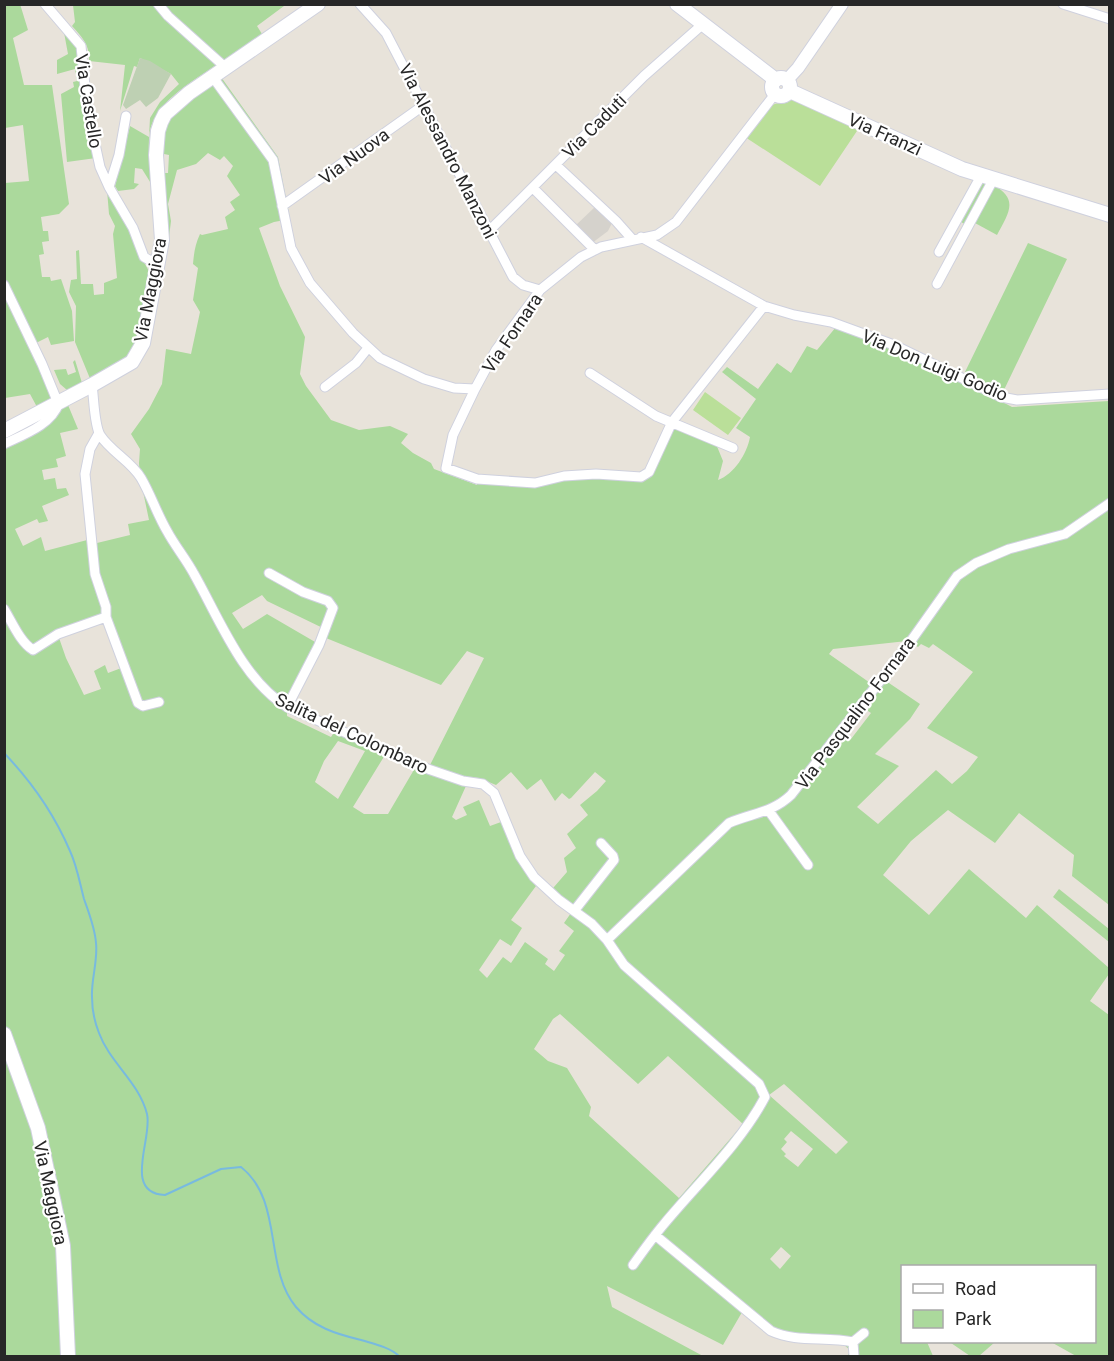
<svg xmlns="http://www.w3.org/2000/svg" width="1114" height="1361" font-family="Roboto,sans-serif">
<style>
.green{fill:#abd99c;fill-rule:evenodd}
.cemetery{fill:#bed0b3}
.pitch{fill:#badf99}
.plaza{fill:#d5d2cc}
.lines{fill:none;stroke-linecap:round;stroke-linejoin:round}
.stream{stroke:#78badf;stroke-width:2}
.minor-casing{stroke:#cfd1de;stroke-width:11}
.tertiary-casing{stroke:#cfd1de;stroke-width:14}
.secondary-casing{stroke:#cfd1de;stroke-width:16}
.minor{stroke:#fff;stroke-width:9}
.tertiary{stroke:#fff;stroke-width:12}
.secondary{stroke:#fff;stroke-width:14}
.labels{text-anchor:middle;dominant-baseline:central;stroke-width:4.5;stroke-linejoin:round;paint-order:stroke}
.street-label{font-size:18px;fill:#272727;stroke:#fff}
</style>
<rect width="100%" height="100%" fill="#e8e3da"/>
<!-- green -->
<path class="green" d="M 20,4 L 28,30 L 13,38 L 24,85 L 52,85 L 69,204 L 59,214 L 41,217 L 43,231 L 48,231 L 49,241 L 42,242 L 44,254 L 39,255 L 42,277 L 50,277 L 51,281 L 61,279 L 72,311 L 74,341 L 51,345 L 48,337 L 32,345 L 52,401 L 37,407 L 30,394 L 5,398 L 5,183 L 29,181 L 23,125 L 5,128 L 4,5 Z
M 281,4 L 284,6 L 257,26 L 262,34 L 222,65 L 219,63 C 193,82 150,103 149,139 C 148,154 151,170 152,185 L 142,169 L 135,168 L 134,183 L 139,184 L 134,189 L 118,191 L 115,186 L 130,126 L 149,137 L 150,118 L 160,102 L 179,84 L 171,74 L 140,58 L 137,67 L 134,66 L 120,111 L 125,65 L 89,61 C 90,45 82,37 72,26 L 75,22 L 73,5 Z
M 63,27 L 79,44 L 96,158 L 67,162 L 61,94 L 74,87 L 73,82 L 77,81 L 75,69 L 57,74 L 57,60 L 68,54 Z
M 221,77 L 278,157 L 290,219 L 274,222 L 259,228 L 280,286 L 305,337 L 300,374 L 306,386 L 331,420 L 359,430 L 390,426 L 408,434 L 401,443 L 413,453 L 431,463 L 434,469 L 477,485 L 477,482 L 596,476 L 642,480 L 673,427 L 716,444 L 723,461 L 718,480 C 734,474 747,454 750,437 L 736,428 L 756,399 L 722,372 L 727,367 L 758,389 L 777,363 L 791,373 L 807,346 L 817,350 L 836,327 L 931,365 L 1012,407 L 1109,401 L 1109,905 L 1072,876 L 1074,855 L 1019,813 L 995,843 L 948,810 L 911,841 L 883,875 L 929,915 L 969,869 L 1026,918 L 1037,905 L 1109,968 L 1109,974 L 1090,1001 L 1109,1015 L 1109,1356 L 1076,1356 L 1051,1342 L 1094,1342 L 1094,1266 L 902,1266 L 902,1342 L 927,1342 L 933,1356 L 847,1356 L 851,1351 L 835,1337 L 828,1334 L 785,1335 L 773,1330 L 745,1307 L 723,1345 L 607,1286 L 612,1307 L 703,1356 L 5,1356 L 4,624 L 11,621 L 4,609 L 5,444 L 68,405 L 78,429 L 60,433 L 66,456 L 56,459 L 58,467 L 42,470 L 44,480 L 55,478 L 57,489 L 66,488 L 69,495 L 42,506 L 48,521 L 39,523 L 37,519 L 15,529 L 23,546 L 41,537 L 45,551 L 91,539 L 92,543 L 97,543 L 130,535 L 128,524 L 149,520 L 140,477 L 139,463 L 140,449 L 131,434 L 149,409 L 162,384 L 166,349 L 191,354 L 200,312 L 193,300 L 198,268 L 193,264 C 194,253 195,245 200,234 L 202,235 L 228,229 L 225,217 L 235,210 L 230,202 L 240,195 L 227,176 L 233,166 L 224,156 L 220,160 L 208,153 L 196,164 L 177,170 L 168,204 L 171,221 L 169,237 L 166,237 L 163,173 L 168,173 L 169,155 L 164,154 C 164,147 161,138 164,131 C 171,107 202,92 221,77 ZM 262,595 L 267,601 L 329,631 L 326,638 L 441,685 L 467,651 L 484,658 L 428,769 L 335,731 L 331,737 L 287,716 L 287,707 L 322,646 L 267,614 L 243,629 L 232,613 ZM 106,618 L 124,667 L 108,673 L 105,665 L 94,671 L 101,689 L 84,695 L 66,658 L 58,635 ZM 907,641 L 918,647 L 921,644 L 929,648 L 933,644 L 973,672 L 927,728 L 978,757 L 967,771 L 952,784 L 936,770 L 878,824 L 857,807 L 899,766 L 875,754 L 910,719 L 920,704 L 886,681 L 865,709 L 871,713 L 851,739 L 842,735 L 873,685 L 829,654 L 833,649 ZM 338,741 L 365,751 L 338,799 L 315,782 L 324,761 ZM 385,755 L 415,768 L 388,814 L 364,814 L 353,807 ZM 511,772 L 527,790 L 541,779 L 555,801 L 562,793 L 569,799 L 571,798 L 595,772 L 606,781 L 597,791 L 580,805 L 588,815 L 567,834 L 576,848 L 564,858 L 567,872 L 547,895 L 571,913 L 564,923 L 574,931 L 559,951 L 565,955 L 554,971 L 545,964 L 548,959 L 525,942 L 511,963 L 503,957 L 487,978 L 479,970 L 500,939 L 511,946 L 522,928 L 511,920 L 536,886 C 519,866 511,846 501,822 L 490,826 L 479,800 L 463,807 L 467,815 L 456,820 L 452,817 L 470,777 L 479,778 L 496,785 ZM 560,1014 L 638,1084 L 668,1056 L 743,1124 L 679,1198 L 589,1116 L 591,1107 L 567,1068 L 548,1061 L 534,1049 L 553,1019 ZM 784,1084 L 848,1142 L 836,1154 L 769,1095 ZM 791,1131 L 813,1149 L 798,1167 L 784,1156 L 786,1154 L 781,1149 L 787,1142 L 784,1139 ZM 781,1247 L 791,1256 L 780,1269 L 770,1259 Z
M 981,178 L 989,181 L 966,225 L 958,220 Z
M 993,185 C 1020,199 1008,214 997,235 L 975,223 Z
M 107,190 L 127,221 L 141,257 L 150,273 L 135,346 L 125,360 L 91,381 L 75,342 L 76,306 L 69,292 L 71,280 L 77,279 L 76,251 L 79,250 L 81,284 L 93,284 L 94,295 L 104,294 L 104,283 L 117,278 L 113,234 L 115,226 L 109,214 Z
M 1028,243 L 1067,259 L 1003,392 L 965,372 Z
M 75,360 L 82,383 L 67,390 L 60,384 L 54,370 L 66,369 L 68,375 L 76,372 L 73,362 Z
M 1059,889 L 1109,929 L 1109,942 L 1053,897 Z
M 953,1342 L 995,1342 L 979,1356 L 970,1356 L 951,1343 Z"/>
<!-- cemetery -->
<path class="cemetery" d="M 140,58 L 150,61 L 171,74 L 158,98 L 146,107 L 140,100 L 126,109 L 123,105 Z"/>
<!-- pitch -->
<path class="pitch" d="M 790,99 L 797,99 L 859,128 L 820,186 L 745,137 L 772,105 Z
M 705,392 L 741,418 L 728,435 L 693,410 Z"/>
<!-- plaza -->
<path class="plaza" d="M 595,207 L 612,223 L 608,231 L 592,243 L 574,227 Z"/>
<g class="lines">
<!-- stream -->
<path class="stream" d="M 4,753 C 31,781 55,816 70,851 C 77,866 80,884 84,899 C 89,913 95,928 96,943 C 98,961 91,980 92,997 C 92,1008 95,1023 99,1033 C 110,1063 139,1082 147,1114 C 153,1138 122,1193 165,1195 L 221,1169 L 241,1167 C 284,1201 263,1267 296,1307 C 313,1327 336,1334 361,1340 C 374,1344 389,1347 399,1356"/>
<!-- minor casing -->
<g class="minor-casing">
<path id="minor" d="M 45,4 L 81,46 L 87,107 L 100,167 L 109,187 L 133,228 L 144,257 L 158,265
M 158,4 L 168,16 L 225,67
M 360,4 L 386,33 L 513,277 L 523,285 L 540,290
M 1063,4 L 1110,19
M 212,76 L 273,160 L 291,248 L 310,283 L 353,333 L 380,358 L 424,379 L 454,388 L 475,389
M 556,165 L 616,221 L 632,239
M 109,187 L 119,155 L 126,116
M 533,188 L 595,250
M 282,206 L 424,105
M 489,231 L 644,76 L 703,24
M 641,237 L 764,306 L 794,315 L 831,322 L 894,345 L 1001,397 L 1017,400 L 1110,394
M 939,252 L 981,176
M 937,284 L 993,180
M 4,285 L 42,364 L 58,403
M 764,306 L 672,422 L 649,472 L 641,477 L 596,474 L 564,476 L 535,483 L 477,479 L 446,468 L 453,435 L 475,389 L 496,350 L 540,290 L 581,257 L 601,247 L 657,235 L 676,222 L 775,94
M 590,373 L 656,416 L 733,448
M 92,385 C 94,398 94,424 100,435 C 111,452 131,461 141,478 C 151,495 157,514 167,531 C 175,546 186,559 194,574 C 219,618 242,679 287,707 L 428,769 L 463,781 L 483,784 L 494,793 L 520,856 L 534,877 L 559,900 L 592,924 L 607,940 L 624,965 L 759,1084 L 765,1097 C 740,1144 698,1183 664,1224 C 653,1237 643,1251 633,1265
M 325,387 L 356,363 L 368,348
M 4,444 C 25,434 51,425 59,403
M 269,573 L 303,592 L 328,601 L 333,608 L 319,645 L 287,707
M 4,609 C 12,622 20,642 33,650 L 58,634 L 106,617 L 106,607 L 95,574 L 85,474 L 90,449 L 99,433
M 106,617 L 138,703 L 143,706 L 159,702
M 769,811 L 808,865
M 574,911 L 614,860 L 613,856 L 601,843
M 607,940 L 729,823 C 752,813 772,813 791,795 L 908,645 L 957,576 L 976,563 L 1009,549 L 1065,534 L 1110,503
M 655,1235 L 771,1331 C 797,1343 825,1336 853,1342 L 864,1333
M 853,1342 L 854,1356"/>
</g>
<!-- tertiary casing -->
<g class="tertiary-casing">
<path id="tertiary" d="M 787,80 L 798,68 L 842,4"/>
</g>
<!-- secondary casing -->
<g class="secondary-casing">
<path id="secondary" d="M 677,4 L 776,80
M772 87a9 9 0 1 1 18 0a9 9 0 1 1-18 0Z
M 790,91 L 962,169 L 1110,215
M 4,431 L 92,385 L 132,362 L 143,343 L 162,240 L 156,155 L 158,131 L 161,122 L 165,114 L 189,93 L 318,4
M 4,1034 L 38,1128 L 63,1246 L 68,1356"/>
</g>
<!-- minor -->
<use href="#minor" class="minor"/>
<!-- tertiary -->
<use href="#tertiary" class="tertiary"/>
<!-- secondary -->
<use href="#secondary" class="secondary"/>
</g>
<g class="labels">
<!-- street labels -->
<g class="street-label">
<text transform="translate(89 101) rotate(81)">Via Castello</text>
<text transform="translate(594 126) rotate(-45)">Via Caduti</text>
<text transform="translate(885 134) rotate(24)">Via Franzi</text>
<text transform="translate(448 151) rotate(63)">Via Alessandro Manzoni</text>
<text transform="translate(354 156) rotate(-36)">Via Nuova</text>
<text transform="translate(150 290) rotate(-79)">Via Maggiora</text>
<text transform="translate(512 333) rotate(-56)">Via Fornara</text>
<text transform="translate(935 365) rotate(23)">Via Don Luigi Godio</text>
<text transform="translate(855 713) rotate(-53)">Via Pasqualino Fornara</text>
<text transform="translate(352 733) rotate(25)">Salita del Colombaro</text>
<text transform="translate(51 1193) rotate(78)">Via Maggiora</text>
</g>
</g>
<!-- border -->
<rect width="1114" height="1361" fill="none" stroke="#272727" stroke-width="12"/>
<!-- legend -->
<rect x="901" y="1265" width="195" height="78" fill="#ffffff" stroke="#a9a9a9" stroke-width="1.5"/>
<rect x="913" y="1284" width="30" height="9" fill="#ffffff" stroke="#a9a9a9" stroke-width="1.5"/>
<text x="955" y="1295" font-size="18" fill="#272727">Road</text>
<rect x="913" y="1310" width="30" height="18" fill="#abd99c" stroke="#a9a9a9" stroke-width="1.5"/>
<text x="955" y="1325" font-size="18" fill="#272727">Park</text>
</svg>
